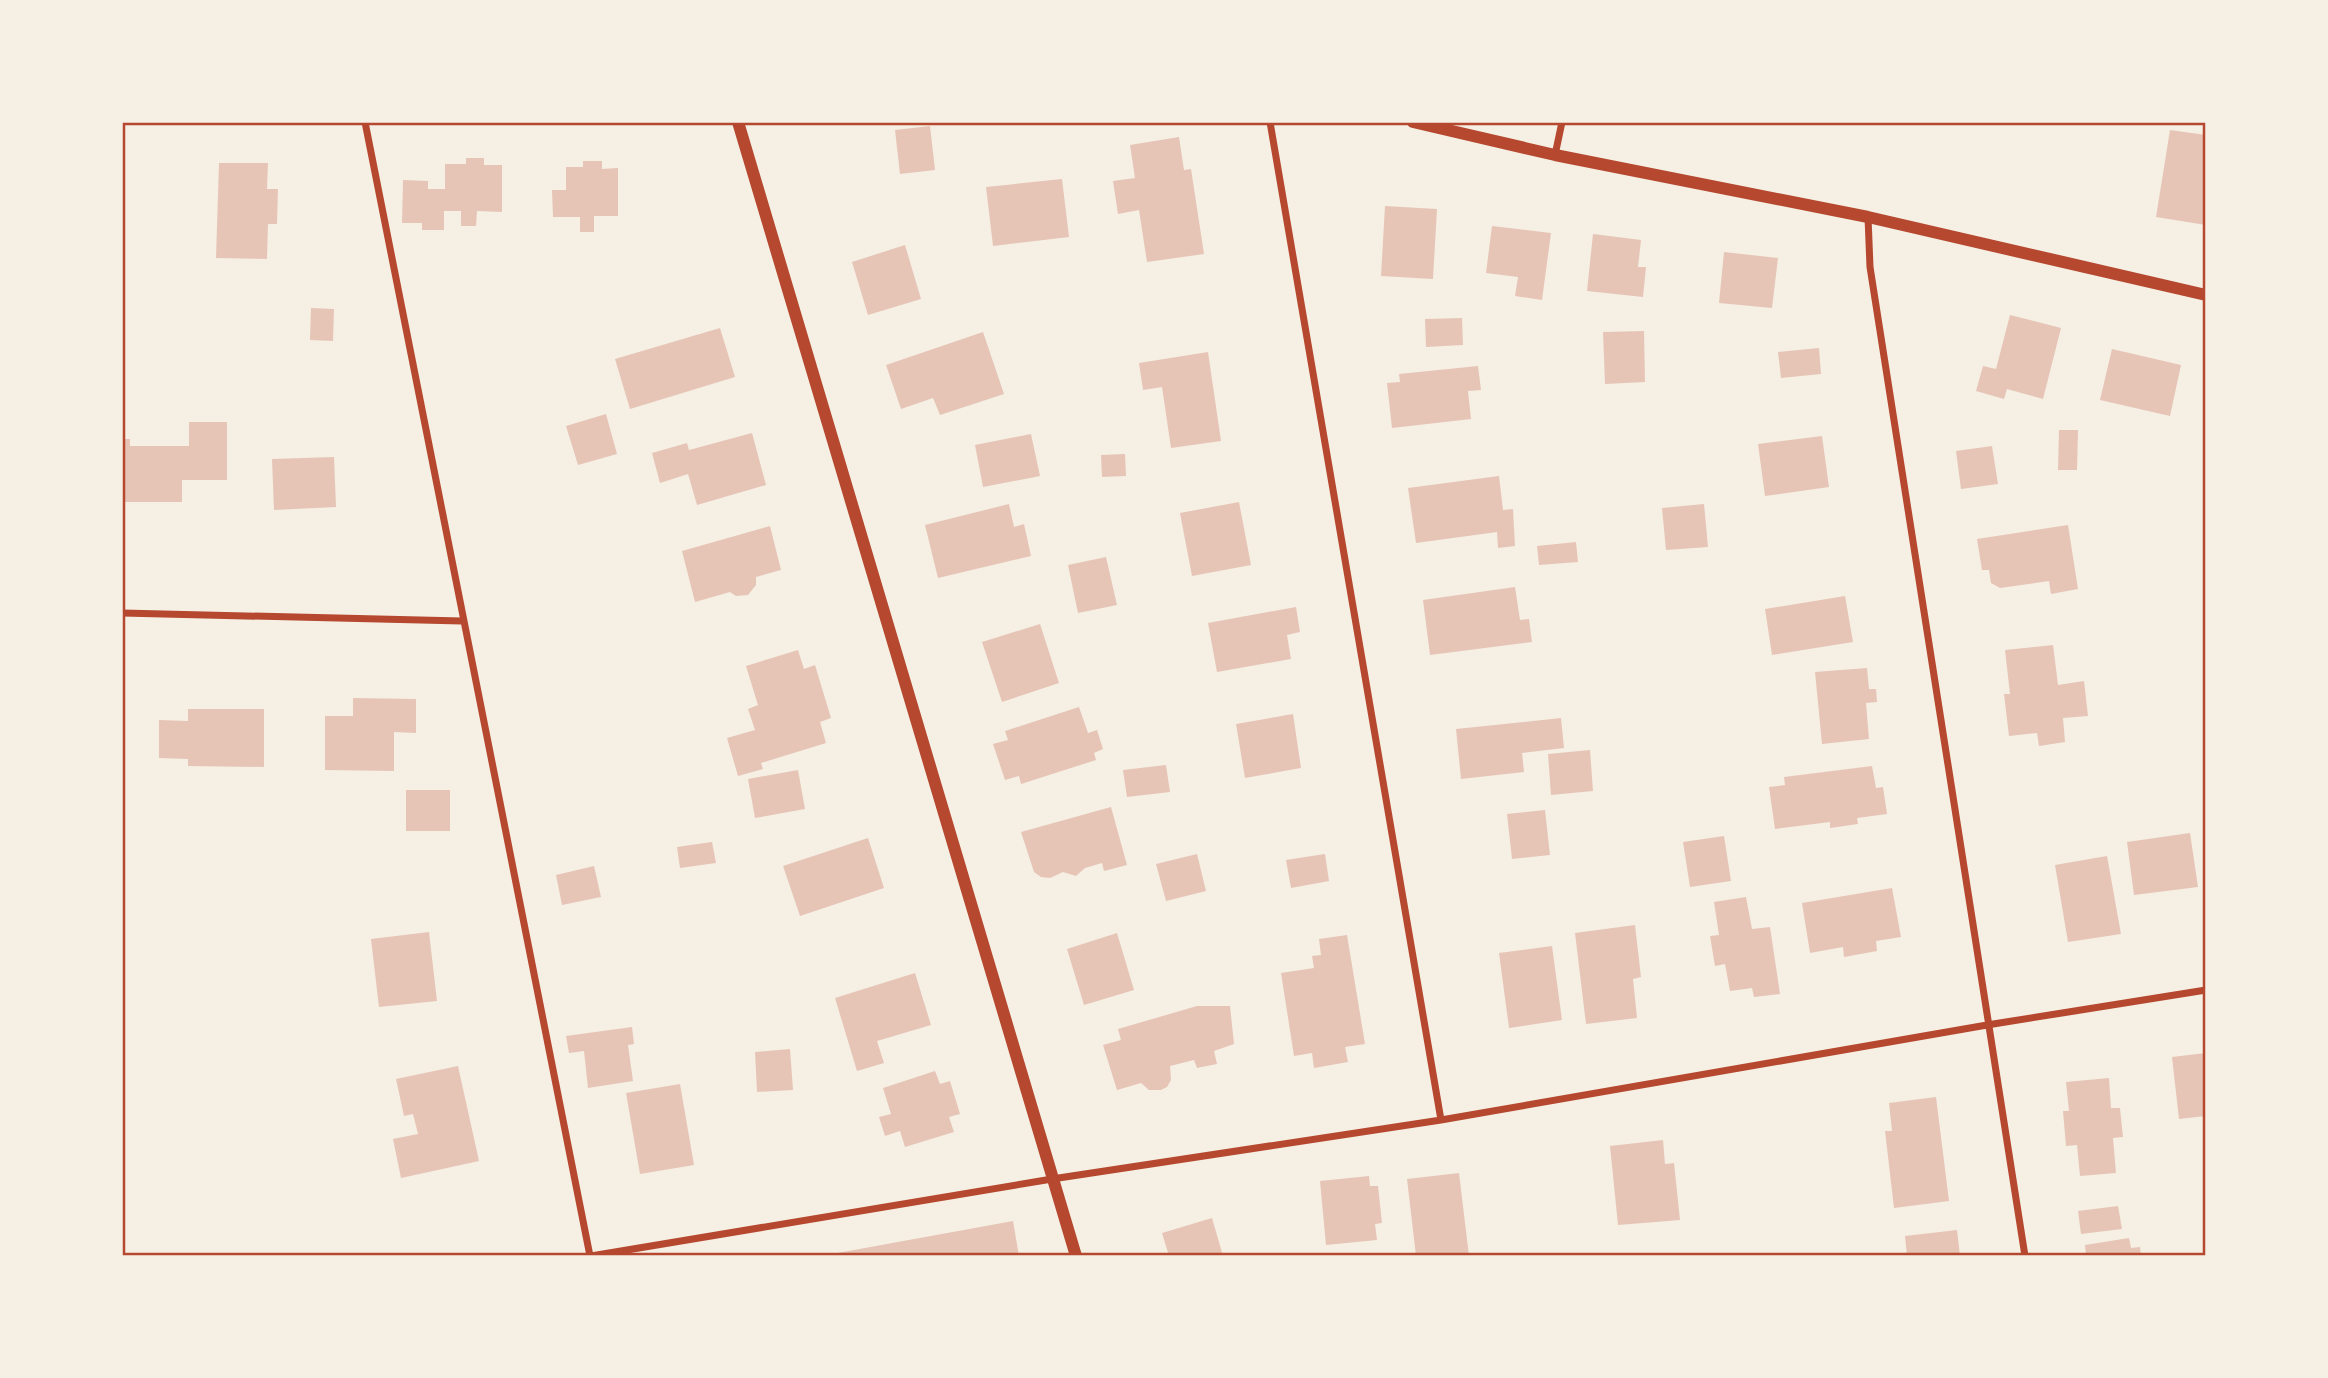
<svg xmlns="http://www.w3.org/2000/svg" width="2328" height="1378" font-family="Cabin,sans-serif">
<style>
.building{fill:#e6c5b7}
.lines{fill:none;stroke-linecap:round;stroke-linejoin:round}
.minor{stroke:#b5482f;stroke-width:7}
.tertiary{stroke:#b5482f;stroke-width:12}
.neatline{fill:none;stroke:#b5482f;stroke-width:2.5}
</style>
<rect width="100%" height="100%" fill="#f6efe4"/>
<!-- building -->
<path class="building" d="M 930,126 L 935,170 L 900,174 L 895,130 Z
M 2170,130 L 2206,135 L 2206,225 L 2156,217 Z
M 1179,137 L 1184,170 L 1191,169 L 1204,254 L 1147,262 L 1139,210 L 1118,214 L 1113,181 L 1135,178 L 1130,145 Z
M 466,158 L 484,158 L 484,165 L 502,165 L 502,212 L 477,211 L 476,226 L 461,226 L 461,211 L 444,211 L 444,230 L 422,230 L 422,223 L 402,223 L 403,180 L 428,181 L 428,189 L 445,189 L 445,164 L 466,164 Z
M 583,161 L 602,161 L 602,169 L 618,168 L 618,216 L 594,216 L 594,232 L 580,232 L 580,217 L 553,217 L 552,190 L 566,190 L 566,167 L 583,167 Z
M 219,163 L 268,163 L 267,189 L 278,189 L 277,224 L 268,224 L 267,259 L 216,258 Z
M 1062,179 L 1069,237 L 993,246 L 986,187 Z
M 1385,206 L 1437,209 L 1433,279 L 1381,276 Z
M 1492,226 L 1551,233 L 1542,300 L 1515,296 L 1518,277 L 1486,273 Z
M 1593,234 L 1641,240 L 1638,267 L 1646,267 L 1643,297 L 1587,291 Z
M 905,245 L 921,299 L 868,315 L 852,262 Z
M 1724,252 L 1778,258 L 1772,308 L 1719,303 Z
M 311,308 L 334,309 L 333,341 L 310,340 Z
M 2010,315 L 2061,328 L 2043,399 L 2007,389 L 2004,399 L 1976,391 L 1983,366 L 1996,369 Z
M 1462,318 L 1463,345 L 1426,347 L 1425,319 Z
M 720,328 L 735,377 L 630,409 L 615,359 Z
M 1644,331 L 1645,382 L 1605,384 L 1603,332 Z
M 983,332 L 1004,394 L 940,415 L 933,398 L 901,409 L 886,365 Z
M 1819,348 L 1821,374 L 1781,378 L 1778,352 Z
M 2112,349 L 2181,365 L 2170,416 L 2100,400 Z
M 1208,352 L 1221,441 L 1171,448 L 1162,387 L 1143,390 L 1139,363 Z
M 1478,366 L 1481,390 L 1468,391 L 1471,419 L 1392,428 L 1387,383 L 1400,382 L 1399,374 Z
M 606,414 L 617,454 L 578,465 L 566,426 Z
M 189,422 L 227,422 L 227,480 L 182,480 L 182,502 L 122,502 L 122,439 L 130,439 L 130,446 L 189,446 Z
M 2059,430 L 2078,430 L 2077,470 L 2058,470 Z
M 752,433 L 766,485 L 697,505 L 688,474 L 660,483 L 652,453 L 687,443 L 689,450 Z
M 1031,434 L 1040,476 L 983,487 L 975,445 Z
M 1822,436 L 1829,487 L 1765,496 L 1758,444 Z
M 1992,446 L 1998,484 L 1961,489 L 1956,451 Z
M 1125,454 L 1126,476 L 1102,477 L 1101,455 Z
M 334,457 L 336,507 L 274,510 L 272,459 Z
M 1499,476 L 1503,510 L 1513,509 L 1515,546 L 1498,548 L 1497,532 L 1416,543 L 1408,488 Z
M 1239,502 L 1251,565 L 1192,576 L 1180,513 Z
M 1009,504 L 1014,527 L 1024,524 L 1031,556 L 938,578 L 925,525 Z
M 1704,504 L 1708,547 L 1666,550 L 1662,508 Z
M 2068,525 L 2078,589 L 2051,594 L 2049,581 L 2000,588 L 1991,583 L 1989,570 L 1982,570 L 1977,539 Z
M 770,526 L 781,570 L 756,577 L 756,585 L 748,595 L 736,596 L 730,592 L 695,602 L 682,551 Z
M 1576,542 L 1578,562 L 1539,565 L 1537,546 Z
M 1106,557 L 1117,605 L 1078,613 L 1068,565 Z
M 1515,587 L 1520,620 L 1529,619 L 1532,642 L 1430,655 L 1423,600 Z
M 1845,596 L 1853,642 L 1772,655 L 1765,609 Z
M 1296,607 L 1300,632 L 1287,635 L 1291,659 L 1217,672 L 1208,623 Z
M 1040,624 L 1059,683 L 1002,702 L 982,642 Z
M 2053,645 L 2058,685 L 2084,681 L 2088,716 L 2063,718 L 2065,742 L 2039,746 L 2037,733 L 2009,736 L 2004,694 L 2010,694 L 2005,650 Z
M 798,650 L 804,669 L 815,665 L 831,718 L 820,722 L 826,743 L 761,763 L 763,769 L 738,776 L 727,738 L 755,730 L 748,709 L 758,705 L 746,666 Z
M 1867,668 L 1869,689 L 1876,689 L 1877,702 L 1866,703 L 1869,739 L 1822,744 L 1815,672 Z
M 353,698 L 416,699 L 416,733 L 394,732 L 394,771 L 325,770 L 325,716 L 353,716 Z
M 1079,707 L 1088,733 L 1097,730 L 1103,749 L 1094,753 L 1096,760 L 1021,784 L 1019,776 L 1005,780 L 993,744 L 1008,740 L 1005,731 Z
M 188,709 L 264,709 L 264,767 L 188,766 L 188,759 L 159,758 L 159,720 L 188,721 Z
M 1293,714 L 1301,768 L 1245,778 L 1236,724 Z
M 1561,718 L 1564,748 L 1522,753 L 1524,772 L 1461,779 L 1456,729 Z
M 1590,750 L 1593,791 L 1551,795 L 1548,754 Z
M 1166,765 L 1170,792 L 1127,797 L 1123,770 Z
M 1872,766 L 1876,788 L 1883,787 L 1887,814 L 1857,818 L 1858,824 L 1830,828 L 1830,822 L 1775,829 L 1769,787 L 1785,785 L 1784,777 Z
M 798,770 L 805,809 L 755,818 L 748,779 Z
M 406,790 L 450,790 L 450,831 L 406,831 Z
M 1111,807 L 1127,865 L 1104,871 L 1102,863 L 1085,868 L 1076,876 L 1063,872 L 1050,878 L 1041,877 L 1034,872 L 1021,832 Z
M 1545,810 L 1550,855 L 1512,859 L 1507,814 Z
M 2190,833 L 2198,887 L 2134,895 L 2127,842 Z
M 1724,836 L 1731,881 L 1690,887 L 1683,842 Z
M 868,838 L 884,888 L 800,916 L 783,866 Z
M 712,842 L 716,863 L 680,868 L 677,847 Z
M 1197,854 L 1206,891 L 1166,901 L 1156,864 Z
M 1325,854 L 1329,881 L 1291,888 L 1286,860 Z
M 2107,856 L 2121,934 L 2068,942 L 2055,865 Z
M 594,866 L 601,897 L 562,905 L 556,875 Z
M 1892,888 L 1901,937 L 1876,941 L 1877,951 L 1844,957 L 1843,947 L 1810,953 L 1802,903 Z
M 1746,897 L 1752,929 L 1770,927 L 1780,994 L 1754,997 L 1752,988 L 1730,991 L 1725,964 L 1715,966 L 1710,936 L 1719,935 L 1714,902 Z
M 1635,925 L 1641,977 L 1633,979 L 1637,1018 L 1586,1024 L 1575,933 Z
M 429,932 L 437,1001 L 379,1007 L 371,939 Z
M 1117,933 L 1134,990 L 1084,1005 L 1067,949 Z
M 1347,935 L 1365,1044 L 1345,1047 L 1348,1062 L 1314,1068 L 1312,1053 L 1294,1056 L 1281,973 L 1314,968 L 1312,956 L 1321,955 L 1319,939 Z
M 1552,946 L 1562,1020 L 1509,1028 L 1499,953 Z
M 915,973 L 931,1025 L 877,1041 L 884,1063 L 857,1071 L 835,998 Z
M 1197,1006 L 1230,1006 L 1234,1044 L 1214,1051 L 1217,1064 L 1197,1068 L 1194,1060 L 1170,1066 L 1171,1080 L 1167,1087 L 1161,1090 L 1149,1090 L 1141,1083 L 1117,1090 L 1103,1045 L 1121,1040 L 1118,1029 Z
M 632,1027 L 634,1044 L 628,1045 L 633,1081 L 588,1088 L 584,1051 L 569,1053 L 566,1036 Z
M 790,1049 L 793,1090 L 757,1092 L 755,1052 Z
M 2206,1053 L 2206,1116 L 2179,1119 L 2172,1057 Z
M 458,1066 L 479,1161 L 401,1178 L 393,1139 L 418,1134 L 413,1114 L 404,1116 L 396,1079 Z
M 935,1071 L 940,1084 L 950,1081 L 960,1114 L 949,1117 L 954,1132 L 905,1147 L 900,1131 L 885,1136 L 879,1117 L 891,1114 L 883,1088 Z
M 2109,1078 L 2111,1108 L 2120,1108 L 2123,1137 L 2113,1138 L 2116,1173 L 2080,1176 L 2077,1145 L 2066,1146 L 2063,1111 L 2069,1111 L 2066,1082 Z
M 680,1084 L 694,1165 L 640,1174 L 626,1093 Z
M 1936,1097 L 1949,1201 L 1894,1208 L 1885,1131 L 1892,1131 L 1889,1103 Z
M 1663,1140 L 1665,1164 L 1674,1163 L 1680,1220 L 1618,1225 L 1610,1146 Z
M 1459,1173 L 1469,1256 L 1416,1256 L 1407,1179 Z
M 1369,1176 L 1370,1186 L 1378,1186 L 1382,1223 L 1375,1224 L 1377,1240 L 1326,1245 L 1320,1181 Z
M 2118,1206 L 2122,1229 L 2081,1234 L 2078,1211 Z
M 1212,1218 L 1223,1256 L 1169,1256 L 1162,1233 Z
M 1013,1221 L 1019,1256 L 832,1256 L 832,1254 Z
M 1957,1230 L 1960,1256 L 1907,1256 L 1905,1236 Z
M 2129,1238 L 2131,1248 L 2140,1247 L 2141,1256 L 2086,1256 L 2085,1245 Z"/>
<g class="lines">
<!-- minor -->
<path class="minor" d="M 365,122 L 590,1256
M 1270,122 L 1441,1120
M 1555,155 L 1562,122
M 1868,217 L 1870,267 L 2025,1256
M 122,613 L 462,621
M 591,1256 L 1052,1179 L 1441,1120 L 1987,1025 L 2206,990"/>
<!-- tertiary -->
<path class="tertiary" d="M 738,122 L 1076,1256
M 1413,122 L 1555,155 L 1868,217 L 2206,295"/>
</g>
<!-- border -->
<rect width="2328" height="1378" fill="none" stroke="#f6efe4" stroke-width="248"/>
<rect x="124" y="124" width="2080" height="1130" class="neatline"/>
</svg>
